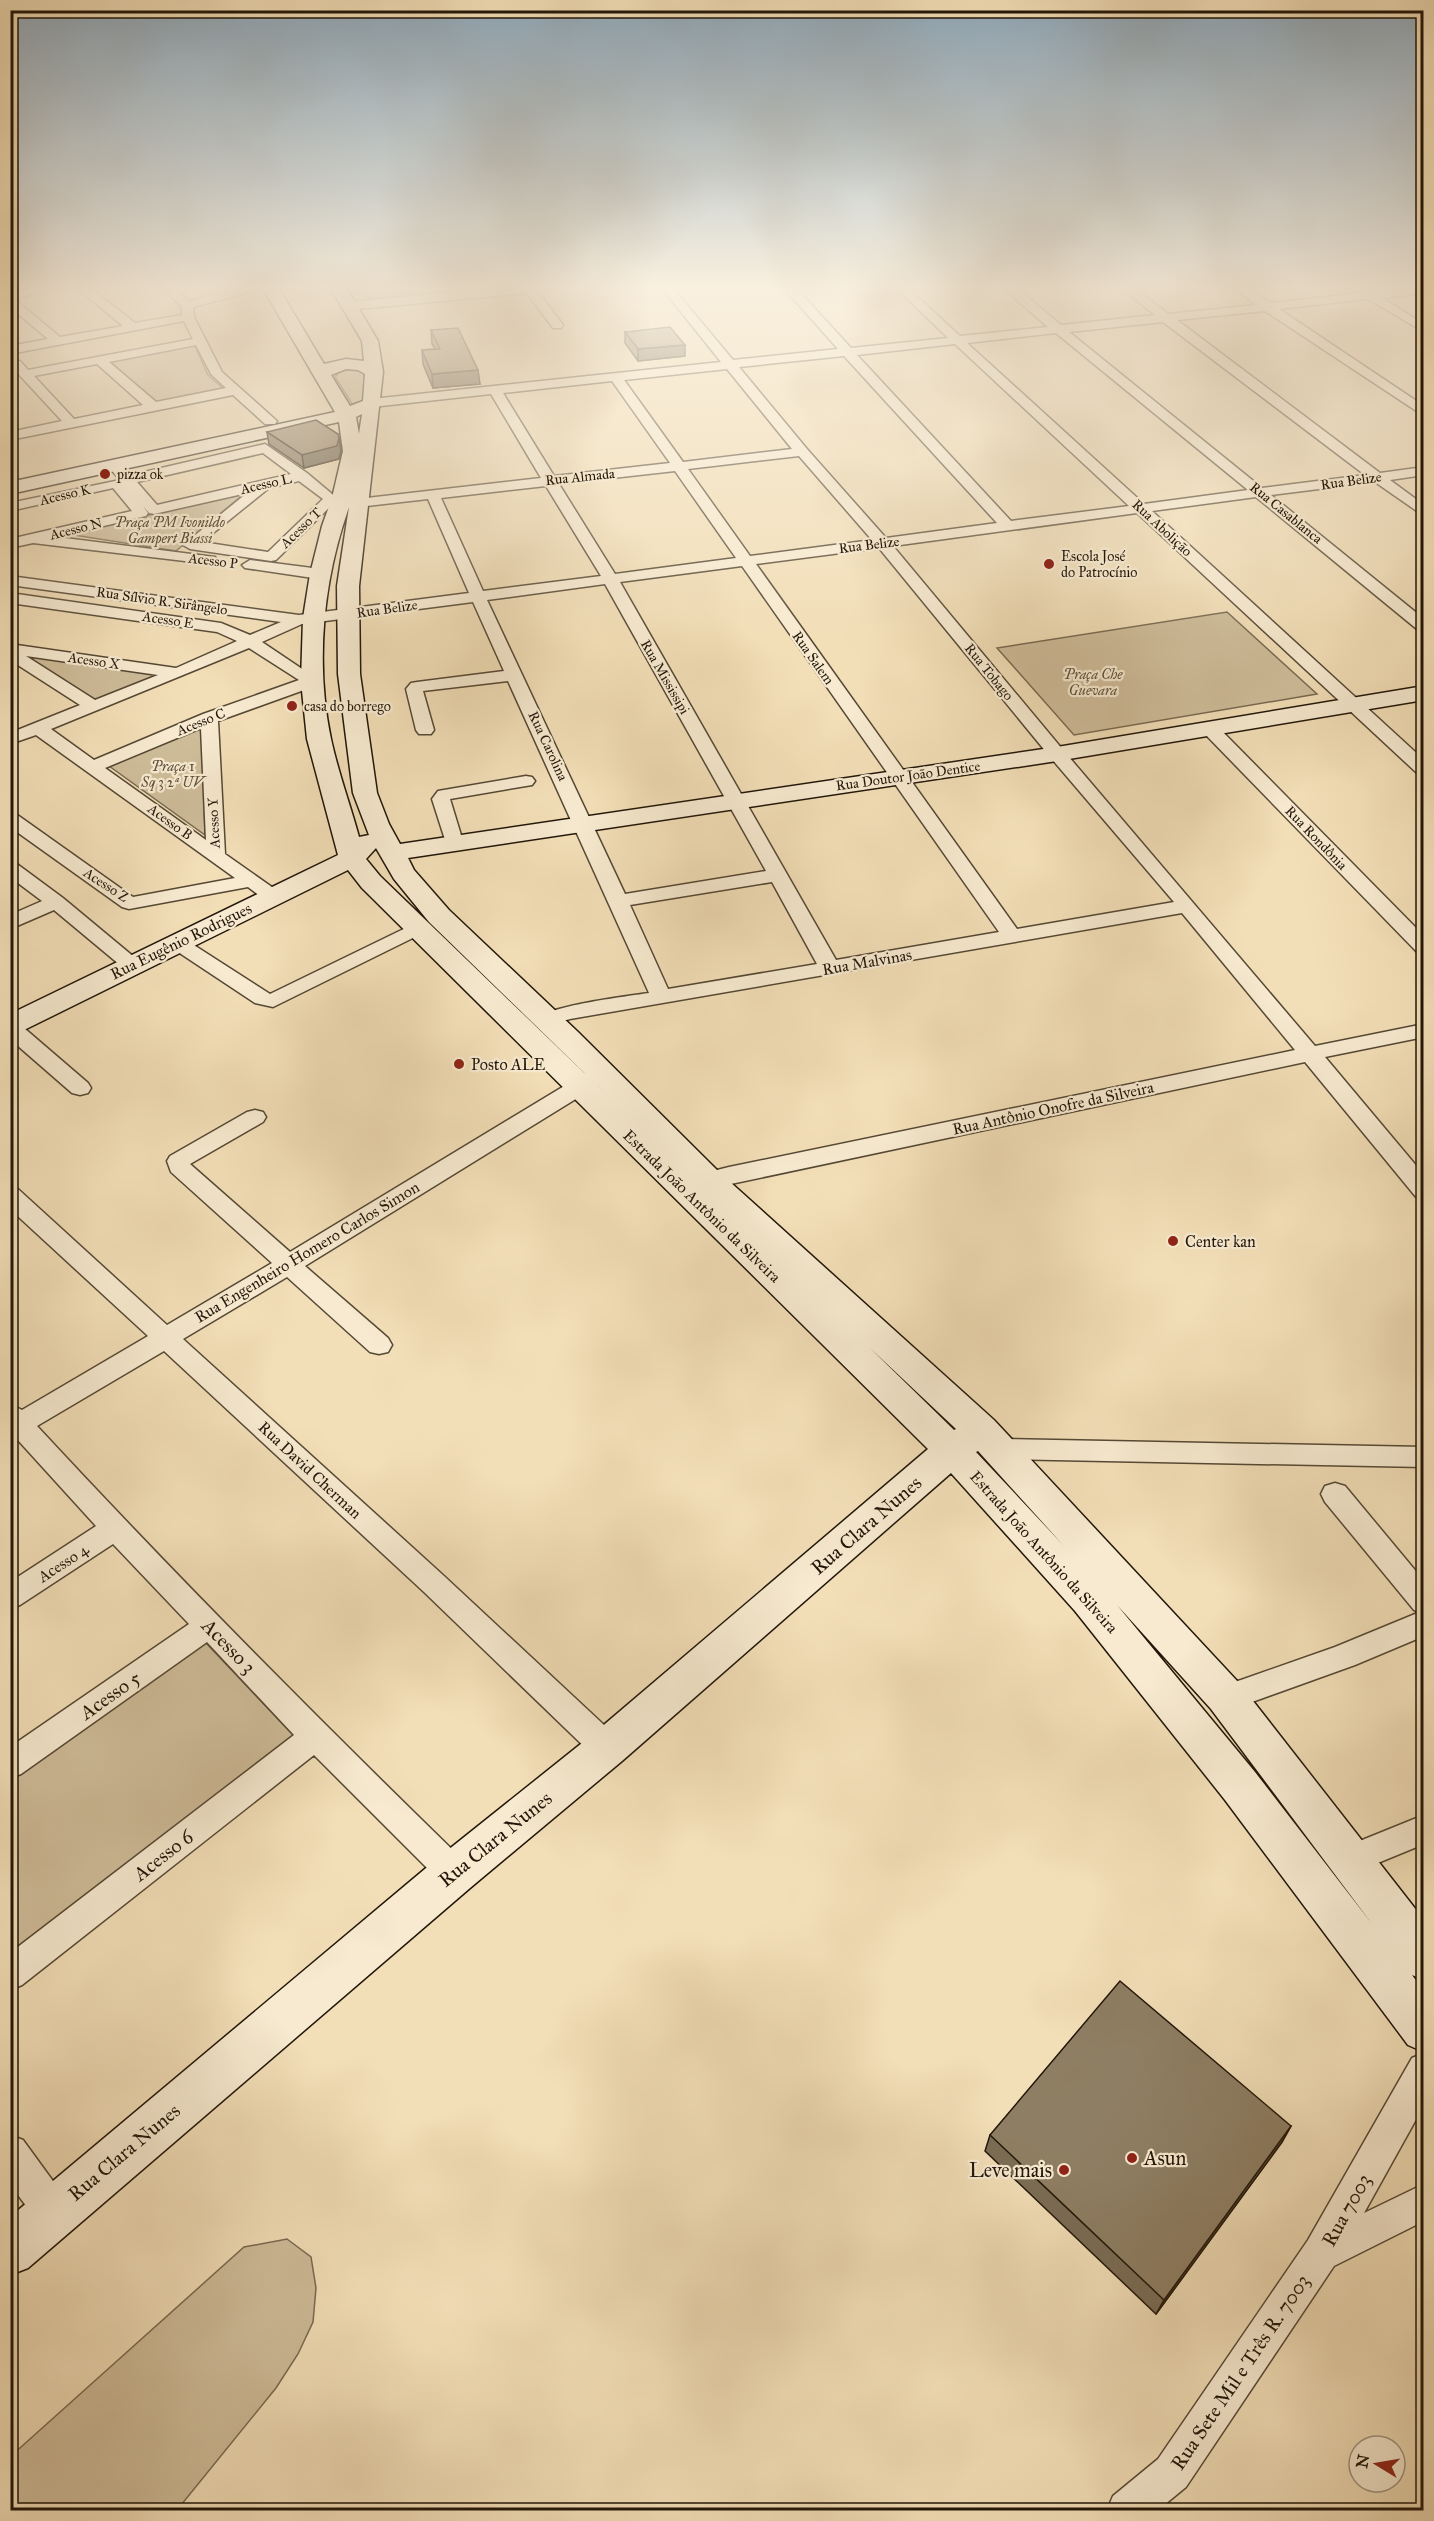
<svg xmlns="http://www.w3.org/2000/svg" width="1434" height="2521" font-family="'IM FELL Great Primer',serif">
<style>
.green{fill:#cebc99;stroke:#786951;stroke-width:1.5}
.lines{fill:none;stroke-linecap:round;stroke-linejoin:round}
.street-casing{stroke:#554834;stroke-width:3}
.secondary-casing{stroke:#211609;stroke-width:3}
.street{fill:#f7ead0;fill-rule:evenodd}
.secondary{fill:#f7ead0;fill-rule:evenodd}
.wall{fill:#7a6c55;stroke:#211609;stroke-width:1.5}
.shaded-wall{fill:#635845;stroke:#211609;stroke-width:1.5}
.building{fill:#8e7e63;stroke:#211609;stroke-width:1.5}
.poi-dot{fill:#8f2418;stroke:#f7ead0;stroke-width:2}
.labels{text-anchor:middle;dominant-baseline:central;stroke-width:4.5;stroke-linejoin:round;paint-order:stroke}
.far-poi-label{font-size:14px;fill:#211609;stroke:#f7ead0;text-anchor:start}
.far-street-label{font-size:14px;fill:#211609;stroke:#f7ead0}
.far-park-label{font-size:14px;font-style:italic;fill:#5e503b;stroke:#f7ead0}
.street-label{font-size:16px;fill:#211609;stroke:#f7ead0}
.poi-label{font-size:16px;fill:#211609;stroke:#f7ead0;text-anchor:start}
.near-street-label{font-size:20px;fill:#211609;stroke:#f7ead0}
.near-poi-label{font-size:20px;fill:#211609;stroke:#f7ead0;text-anchor:start}
</style>
<rect width="100%" height="100%" fill="#f2deb7"/>
<filter id="stains"><feTurbulence type="fractalNoise" baseFrequency=".00333" numOctaves="4"/><feColorMatrix values="0 0 0 0 .2 0 0 0 0 .09 0 0 0 0 .02 0 0 0 .5 -.17"/></filter>
<radialGradient id="worn" r=".72"><stop offset=".6" stop-color="#630" stop-opacity="0"/><stop offset="1" stop-color="#630" stop-opacity=".3"/></radialGradient>
<!-- green -->
<path class="green" d="M 363,287 L 464,287 L 466,291 L 369,300 Z
M 194,344 L 208,375 L 224,389 L 156,404 L 110,361 Z
M 347,370 L 360,370 L 364,373 L 365,402 L 354,407 L 335,377 L 339,372 Z
M 245,493 L 176,551 L 67,534 Z
M 1227,612 L 1317,694 L 1074,735 L 997,648 Z
M 23,654 L 160,674 L 97,701 Z
M 202,728 L 205,835 L 109,766 Z
M 205,1642 L 294,1736 L 11,1953 L 11,1781 Z
M 287,2239 L 311,2257 L 316,2288 L 313,2322 L 298,2354 L 276,2388 L 177,2510 L 11,2510 L 11,2456 L 244,2247 Z"/>
<g class="lines">
<!-- street casing -->
<g class="street-casing">
<path id="street" d="M 35,287 L 59,287 L 14,299 L 60,337 L 123,326 L 76,287 L 89,287 L 135,323 L 182,315 L 181,306 L 161,287 L 173,287 L 189,301 L 248,287 L 269,287 L 193,307 L 194,317 L 222,372 L 277,421 L 275,424 L 265,424 L 233,395 L 10,440 L 10,432 L 62,421 L 12,367 L 12,361 L 20,361 L 28,370 L 193,339 L 184,321 L 10,354 L 10,346 L 48,339 L 10,307 L 10,292 ZM 196,345 L 211,374 L 226,388 L 156,402 L 109,362 ZM 97,364 L 143,405 L 74,419 L 34,376 Z
M 509,287 L 555,287 L 538,292 L 563,325 L 561,328 L 553,328 L 527,293 L 348,310 L 342,306 L 348,302 Z
M 661,287 L 672,287 L 733,360 L 838,349 L 783,287 L 795,287 L 851,348 L 948,338 L 895,287 L 907,287 L 960,336 L 1048,327 L 1002,287 L 1015,287 L 1061,325 L 1155,315 L 1120,287 L 1133,287 L 1168,314 L 1256,305 L 1233,287 L 1246,287 L 1270,303 L 1362,293 L 1367,291 L 1372,292 L 1424,287 L 1424,293 L 1382,298 L 1424,324 L 1424,332 L 1368,299 L 1279,309 L 1424,406 L 1424,416 L 1265,311 L 1177,320 L 1380,473 L 1424,467 L 1424,475 L 1390,480 L 1424,505 L 1424,516 L 1375,482 L 1271,495 L 1424,619 L 1424,632 L 1418,630 L 1256,497 L 1152,511 L 1424,760 L 1424,775 L 1418,774 L 1137,513 L 893,546 L 1063,750 L 1315,1046 L 1424,1024 L 1424,1037 L 1325,1057 L 1424,1175 L 1424,1199 L 1416,1197 L 1305,1062 L 693,1192 L 685,1190 L 681,1184 L 685,1178 L 729,1167 L 1295,1050 L 1182,913 L 570,1019 L 548,1025 L 541,1024 L 538,1019 C 547,1006 629,996 649,993 L 508,681 L 423,691 L 434,730 L 431,734 L 419,734 L 416,730 L 406,689 L 411,683 L 417,682 L 504,671 L 473,602 L 302,624 L 262,642 L 320,681 L 318,685 L 218,721 L 225,854 L 279,892 L 282,896 L 279,900 L 265,900 L 248,887 L 129,909 L 122,907 L 10,827 L 10,813 L 16,814 L 133,897 L 235,878 L 36,735 L 10,744 L 10,733 L 80,705 L 10,660 L 10,644 L 176,668 L 237,641 L 217,632 L 10,603 L 10,593 L 221,623 L 250,635 L 281,622 L 10,585 L 10,576 L 299,615 L 469,593 L 428,499 L 358,507 L 351,503 L 358,499 L 541,478 L 491,394 L 372,407 L 366,403 L 372,399 L 721,362 ZM 1163,322 L 1365,475 L 1262,488 L 1069,332 ZM 1056,333 L 1248,490 L 1144,504 L 967,343 ZM 955,344 L 1129,506 L 1011,521 L 857,355 ZM 844,356 L 997,523 L 886,538 L 807,449 L 739,367 ZM 727,369 L 792,449 L 683,462 L 624,380 ZM 612,381 L 670,463 L 554,476 L 503,393 ZM 799,456 L 872,540 L 750,556 L 688,469 ZM 675,471 L 736,558 L 615,574 L 559,484 ZM 546,486 L 601,576 L 483,591 L 441,498 ZM 879,548 L 1051,758 L 1174,902 L 1017,929 L 756,564 ZM 742,566 L 999,932 L 836,960 L 620,582 ZM 605,584 L 766,871 L 625,894 L 487,600 ZM 249,648 L 299,680 L 203,714 L 94,760 L 51,729 ZM 26,656 L 158,675 L 95,700 ZM 201,728 L 206,840 L 105,768 ZM 772,882 L 817,964 L 668,989 L 630,905 Z
M 265,444 L 307,473 L 338,499 L 276,560 L 271,561 L 190,549 L 183,545 L 247,493 L 154,514 L 149,513 L 143,506 L 148,513 L 146,516 L 57,537 L 215,557 L 217,560 L 210,564 L 33,543 L 10,548 L 10,539 L 132,511 L 113,488 L 10,511 L 10,503 L 120,480 L 108,466 L 115,462 L 120,463 L 131,475 ZM 263,453 L 291,474 L 157,505 L 137,482 ZM 299,481 L 323,499 L 268,552 L 202,542 L 269,488 Z
M 250,560 L 320,569 L 328,574 L 320,579 L 245,568 L 242,565 Z
M 1209,723 L 1215,724 L 1424,936 L 1424,954 L 1417,952 L 1203,732 L 1200,728 L 1203,724 Z
M 526,776 L 532,777 L 535,781 L 532,785 L 450,799 L 464,845 L 462,849 L 448,849 L 432,799 L 438,791 Z
M 10,862 L 17,864 L 63,898 L 140,962 L 143,966 L 140,970 L 126,970 L 54,910 L 10,929 L 10,915 L 42,901 L 10,877 Z
M 418,922 L 425,924 L 428,928 L 425,932 L 273,1007 L 255,1003 L 172,948 L 169,944 L 172,940 L 186,940 L 270,994 Z
M 10,1021 L 17,1022 L 88,1083 L 91,1088 L 88,1093 L 80,1095 L 72,1093 L 10,1039 Z
M 597,1069 L 605,1071 L 608,1076 L 605,1081 L 305,1266 L 388,1338 L 392,1345 L 388,1352 L 379,1354 L 370,1352 L 287,1277 L 183,1339 L 444,1576 L 618,1738 L 622,1748 L 618,1758 L 607,1762 L 596,1758 L 424,1592 L 164,1351 L 37,1426 C 176,1576 319,1720 465,1862 L 470,1873 L 465,1884 L 454,1888 L 443,1884 L 314,1755 L 22,1985 L 10,1990 L 10,1953 L 294,1735 L 207,1642 L 21,1774 L 10,1778 L 10,1747 L 189,1624 L 113,1544 L 20,1605 L 10,1609 L 10,1582 L 96,1526 L 16,1438 L 10,1440 L 10,1404 L 22,1410 L 148,1336 L 10,1209 L 10,1187 L 18,1189 L 167,1325 L 272,1263 L 171,1172 L 167,1161 L 170,1156 L 247,1112 L 255,1110 L 263,1112 L 266,1117 L 263,1122 L 190,1164 L 290,1252 L 589,1071 Z
M 999,1439 L 1424,1447 L 1424,1467 L 999,1459 L 990,1456 L 986,1449 L 990,1442 Z
M 1335,1483 L 1345,1486 L 1424,1581 L 1424,1636 L 1355,1665 L 1241,1706 L 1225,1709 L 1215,1705 L 1210,1696 L 1215,1687 L 1241,1680 L 1335,1647 L 1420,1612 L 1414,1610 L 1325,1502 L 1321,1494 L 1325,1486 Z
M 1424,1815 L 1424,1844 L 1351,1874 L 1340,1869 L 1335,1859 L 1340,1849 Z
M 1424,2053 L 1424,2105 L 1364,2213 L 1424,2184 L 1424,2221 L 1334,2266 L 1186,2487 L 1158,2510 L 1107,2510 L 1113,2496 L 1158,2459 L 1308,2240 L 1412,2058 Z
M 10,2135 L 23,2140 L 66,2199 L 71,2212 L 66,2225 L 53,2230 L 40,2225 L 10,2184 Z"/>
</g>
<!-- secondary casing -->
<g class="secondary-casing">
<path id="secondary" d="M 262,287 L 278,287 L 324,364 L 346,359 L 364,361 L 362,341 L 330,287 L 346,287 L 378,341 L 383,372 L 359,586 L 360,674 L 377,793 L 389,824 L 400,844 L 1057,747 L 1424,686 L 1424,700 L 1057,761 L 408,858 L 414,870 L 449,910 L 578,1032 L 719,1172 L 994,1420 L 1239,1683 L 1424,1920 L 1424,1980 L 1412,1975 L 1424,1991 L 1424,2052 L 1408,2045 L 1225,1800 L 1075,1611 L 951,1473 L 622,1761 L 470,1888 L 28,2268 L 10,2275 L 10,2217 L 438,1858 L 592,1735 L 928,1449 L 362,888 L 348,870 L 20,1032 L 10,1035 L 10,1014 L 338,855 L 307,739 L 301,681 L 303,618 L 310,574 L 322,526 L 332,498 L 343,451 L 339,422 L 10,494 L 10,482 L 335,412 ZM 346,369 L 358,370 L 365,374 L 363,401 L 350,406 L 331,375 ZM 362,414 L 359,434 L 356,417 ZM 349,507 L 337,586 L 338,674 L 353,793 L 369,835 L 359,837 C 350,804 338,772 331,739 C 315,663 323,580 349,507 ZM 376,848 L 394,879 L 429,922 L 605,1093 L 380,876 L 366,859 ZM 869,1347 L 956,1429 L 954,1430 ZM 978,1451 L 1064,1546 L 976,1452 ZM 1117,1605 L 1211,1709 L 1372,1924 L 1255,1772 Z"/>
</g>
<!-- street -->
<use href="#street" class="street"/>
<!-- secondary -->
<use href="#secondary" class="secondary"/>
</g>
<!-- wall -->
<path class="wall" d="M 431,330 L 480,384 L 433,388 L 423,364 L 422,350 L 435,349 L 432,344 Z
M 625,332 L 685,356 L 638,361 L 625,343 Z
M 267,432 L 338,434 L 341,451 L 339,459 L 304,468 L 269,444 Z
M 1291,2126 L 1282,2142 L 1156,2314 L 985,2151 L 990,2135 Z"/>
<!-- shaded-wall -->
<path class="shaded-wall" d="M 685,345 L 685,356 L 638,361 L 638,349 Z
M 478,370 L 480,384 L 433,388 L 432,374 Z
M 339,438 L 341,451 L 339,459 L 304,468 L 302,455 Z
M 1291,2126 L 1282,2142 L 1156,2314 L 1164,2300 Z"/>
<!-- building -->
<path class="building" d="M 670,327 L 685,345 L 638,349 L 625,332 Z
M 458,328 L 478,370 L 432,374 L 422,350 L 440,349 L 431,330 Z
M 316,420 L 338,434 L 339,438 L 337,446 L 302,455 L 267,432 Z
M 1120,1981 L 1291,2126 L 1164,2300 L 990,2135 Z"/>
<!-- sky -->
<linearGradient id="sky" x2="0" y2="1"><stop stop-color="#8faabd"/><stop offset="0.45" stop-color="#f9f0df"/><stop offset="1" stop-color="#f9f0df" stop-opacity="0"/></linearGradient>
<rect width="1434" height="640" fill="url(#sky)"/>
<!-- markers -->
<g class="poi-dot">
<circle cx="105" cy="474" r="6"/>
<circle cx="1049" cy="564" r="6"/>
<circle cx="292" cy="706" r="6"/>
<circle cx="459" cy="1064" r="6"/>
<circle cx="1173" cy="1241" r="6"/>
<circle cx="1132" cy="2158" r="6"/>
<circle cx="1064" cy="2170" r="6"/>
</g>
<g class="labels">
<!-- far-poi labels -->
<g class="far-poi-label">
<text x="117" y="474">pizza ok</text>
<text x="1061" y="556">Escola José<tspan x="1061" dy="16">do Patrocínio</tspan></text>
<text x="304" y="706">casa do borrego</text>
</g>
<!-- far-street labels -->
<g class="far-street-label">
<text transform="translate(580 477) rotate(-6)">Rua Almada</text>
<text transform="translate(1351 481) rotate(-8)">Rua Belize</text>
<text transform="translate(266 484) rotate(-13)">Acesso L</text>
<text transform="translate(65 495) rotate(-13)">Acesso K</text>
<text transform="translate(1286 513) rotate(39)">Rua Casablanca</text>
<text transform="translate(301 528) rotate(-44)">Acesso T</text>
<text transform="translate(1162 528) rotate(43)">Rua Abolição</text>
<text transform="translate(76 529) rotate(-14)">Acesso N</text>
<text transform="translate(869 545) rotate(-7)">Rua Belize</text>
<text transform="translate(213 561) rotate(7)">Acesso P</text>
<text transform="translate(162 601) rotate(8)">Rua Sílvio R. Sirângelo</text>
<text transform="translate(387 609) rotate(-8)">Rua Belize</text>
<text transform="translate(168 620) rotate(8)">Acesso E</text>
<text transform="translate(813 658) rotate(55)">Rua Salem</text>
<text transform="translate(94 661) rotate(8)">Acesso X</text>
<text transform="translate(989 672) rotate(51)">Rua Tobago</text>
<text transform="translate(665 677) rotate(60)">Rua Mississipi</text>
<text transform="translate(201 722) rotate(-22)">Acesso C</text>
<text transform="translate(548 746) rotate(65)">Rua Carolina</text>
<text transform="translate(908 776) rotate(-8)">Rua Doutor João Dentice</text>
<text transform="translate(170 822) rotate(36)">Acesso B</text>
<text transform="translate(214 823) rotate(-93)">Acesso Y</text>
<text transform="translate(1316 838) rotate(46)">Rua Rondônia</text>
<text transform="translate(106 885) rotate(33)">Acesso Z</text>
</g>
<!-- far-park labels -->
<g class="far-park-label">
<text x="170" y="522">Praça PM Ivonildo<tspan x="170" dy="16">Gampert Biassi</tspan></text>
<text x="1093" y="674">Praça Che<tspan x="1093" dy="16">Guevara</tspan></text>
<text x="173" y="766">Praça 1<tspan x="173" dy="16">Sq 3 2ª UV</tspan></text>
</g>
<!-- street labels -->
<g class="street-label">
<text transform="translate(181 941) rotate(-26)">Rua Eugênio Rodrigues</text>
<text transform="translate(867 962) rotate(-10)">Rua Malvinas</text>
<text transform="translate(1053 1108) rotate(-12)">Rua Antônio Onofre da Silveira</text>
<text transform="translate(702 1206) rotate(44)">Estrada João Antônio da Silveira</text>
<text transform="translate(307 1252) rotate(-31)">Rua Engenheiro Homero Carlos Simon</text>
<text transform="translate(310 1470) rotate(43)">Rua David Cherman</text>
<text transform="translate(1044 1552) rotate(48)">Estrada João Antônio da Silveira</text>
<text transform="translate(63 1563) rotate(-33)">Acesso 4</text>
</g>
<!-- poi labels -->
<g class="poi-label">
<text x="471" y="1064">Posto ALE</text>
<text x="1185" y="1241">Center kan</text>
</g>
<!-- near-street labels -->
<g class="near-street-label">
<text transform="translate(866 1525) rotate(-41)">Rua Clara Nunes</text>
<text transform="translate(229 1646) rotate(46)">Acesso 3</text>
<text transform="translate(110 1695) rotate(-35)">Acesso 5</text>
<text transform="translate(495 1839) rotate(-39)">Rua Clara Nunes</text>
<text transform="translate(163 1855) rotate(-38)">Acesso 6</text>
<text transform="translate(124 2152) rotate(-40)">Rua Clara Nunes</text>
<text transform="translate(1346 2210) rotate(-61)">Rua 7003</text>
<text transform="translate(1240 2372) rotate(-56)">Rua Sete Mil e Três R. 7003</text>
</g>
<!-- near-poi labels -->
<g class="near-poi-label">
<text x="1144" y="2158">Asun</text>
<text x="1052" y="2170" text-anchor="end">Leve mais</text>
</g>
</g>
<!-- margin -->
<rect width="1434" height="2521" fill="none" stroke="#f2deb7" stroke-width="36"/>
<rect x="12" y="12" width="1410" height="2497" fill="none" stroke="#211609" stroke-width="3"/>
<rect x="18" y="18" width="1398" height="2485" fill="none" stroke="#211609" stroke-width="1.5"/>
<!-- north arrow -->
<g transform="translate(1377 2464) rotate(281)"><circle r="28" fill="#f7ead0" stroke="#a19580" stroke-width="1.5"/>
<path d="M0-4.5L10 22L0 15L-10 22Z" fill="#8f2418"/>
<text y="-9" font-size="16" font-weight="bold" text-anchor="middle" fill="#211609">N</text>
</g>
<rect width="100%" height="100%" filter="url(#stains)"/>
<rect width="100%" height="100%" fill="url(#worn)"/>
</svg>
